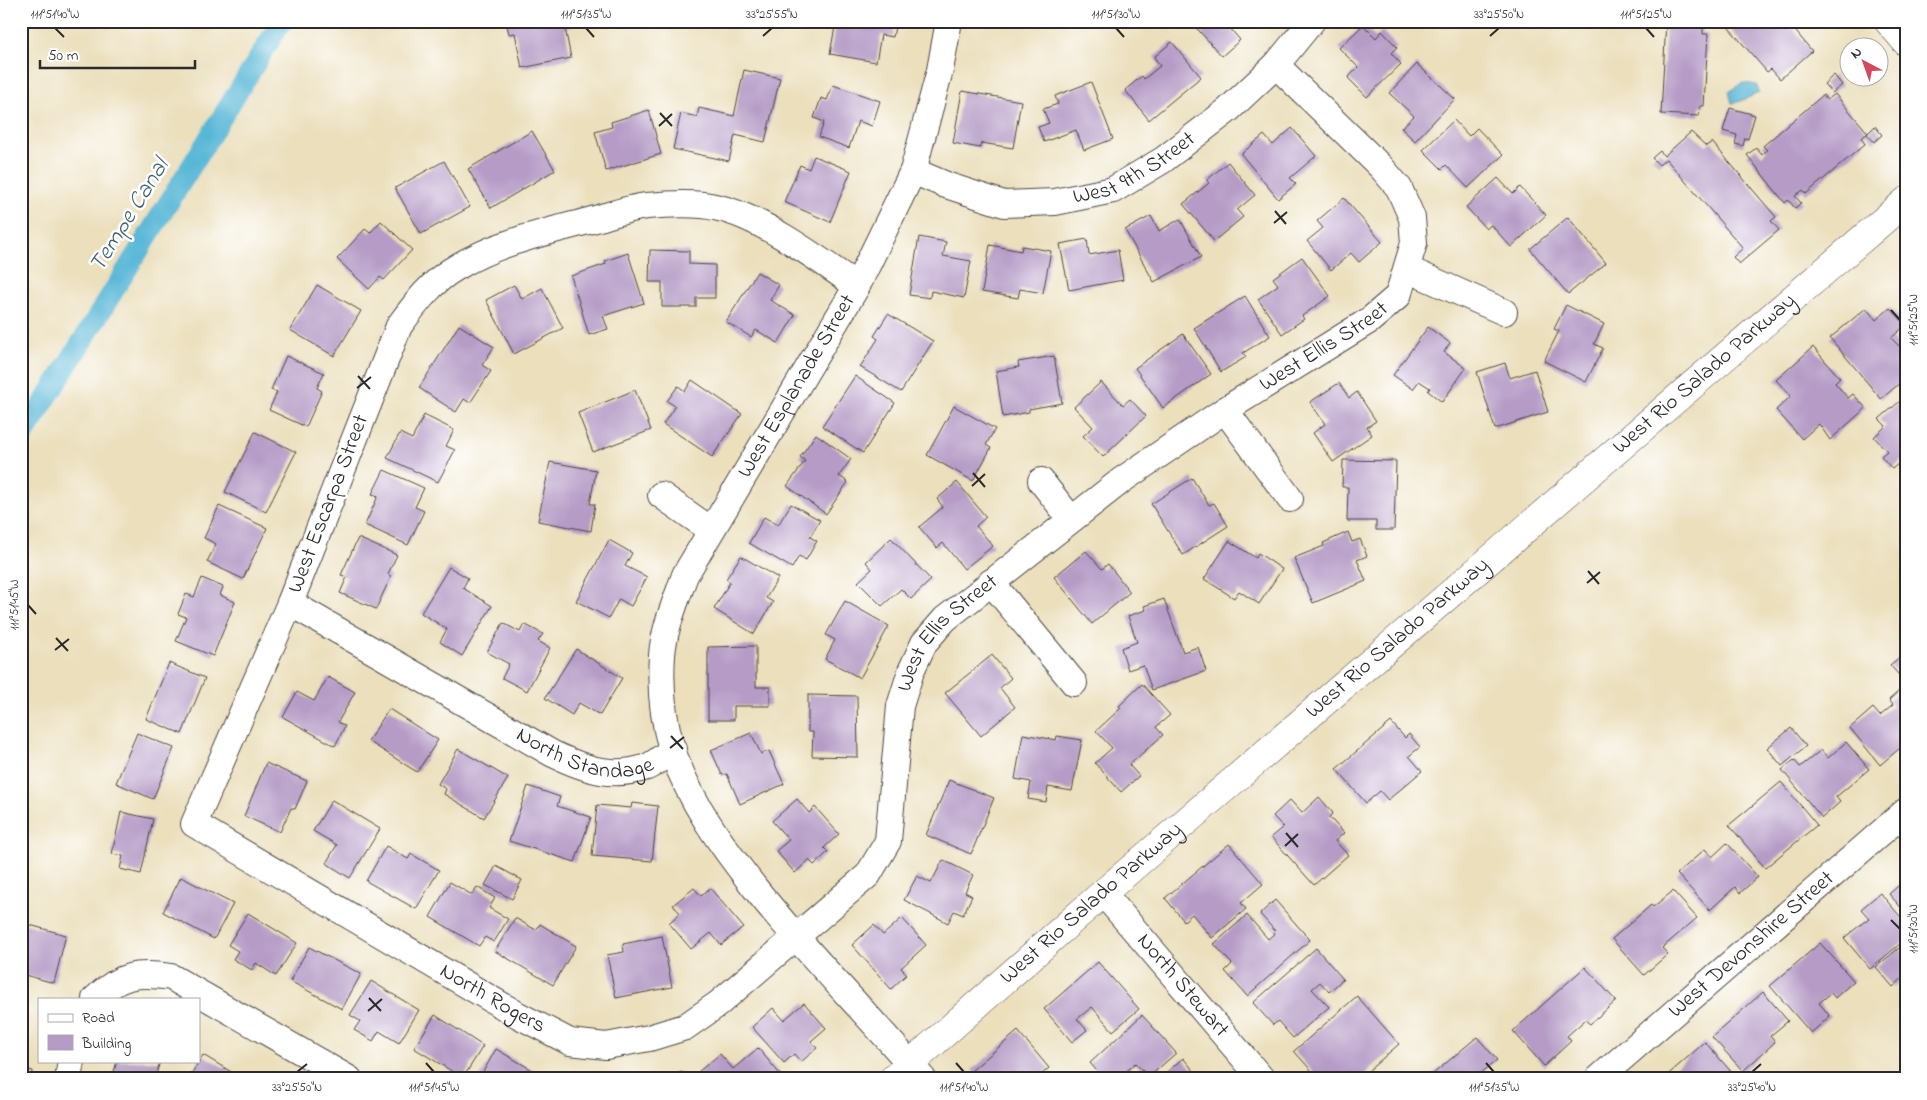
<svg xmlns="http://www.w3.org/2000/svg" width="1927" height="1100" font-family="'Indie Flower',sans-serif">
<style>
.water{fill:#59b7d7;stroke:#427181}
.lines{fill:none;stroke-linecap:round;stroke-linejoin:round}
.canal{stroke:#59b7d7;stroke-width:21}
.building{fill:#b59bc6}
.minor-casing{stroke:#484641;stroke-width:28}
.major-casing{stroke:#484641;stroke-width:29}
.minor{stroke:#fff;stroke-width:26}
.major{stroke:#fff;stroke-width:28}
.ticks{fill:none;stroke:#2b2b2b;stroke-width:2}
.labels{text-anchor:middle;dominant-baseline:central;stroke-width:5;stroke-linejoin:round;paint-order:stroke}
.street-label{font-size:22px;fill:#2b2b2b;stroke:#fff}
.water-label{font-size:24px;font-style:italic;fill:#3d6370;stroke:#fff}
.neatline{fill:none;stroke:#2b2b2b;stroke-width:2}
.ticks-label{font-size:12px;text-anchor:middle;fill:#2b2b2b}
</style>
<rect width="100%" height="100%" fill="#fff"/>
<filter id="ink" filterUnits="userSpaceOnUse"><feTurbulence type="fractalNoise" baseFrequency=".02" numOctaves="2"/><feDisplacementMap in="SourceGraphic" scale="10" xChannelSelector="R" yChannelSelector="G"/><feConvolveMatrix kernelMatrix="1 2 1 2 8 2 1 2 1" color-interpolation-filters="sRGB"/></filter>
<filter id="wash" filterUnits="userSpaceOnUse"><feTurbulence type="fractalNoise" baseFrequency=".0096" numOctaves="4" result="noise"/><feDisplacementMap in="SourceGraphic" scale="20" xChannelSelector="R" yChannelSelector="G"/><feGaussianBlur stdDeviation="1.12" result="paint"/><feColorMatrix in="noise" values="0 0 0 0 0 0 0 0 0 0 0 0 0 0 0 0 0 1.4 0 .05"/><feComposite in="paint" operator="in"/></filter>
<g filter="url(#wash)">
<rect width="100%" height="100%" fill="#ebdfbc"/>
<!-- water -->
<path class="water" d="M 1743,83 L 1757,85 L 1759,93 L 1738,102 L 1732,103 L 1729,92 Z"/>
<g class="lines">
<!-- canal -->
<path class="canal" d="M 21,439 L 282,21"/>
</g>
<g id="blocks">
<!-- building -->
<path class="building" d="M 506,21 L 573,21 L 574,26 L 565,28 L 571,58 L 522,68 L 515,33 L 509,34 Z
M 836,21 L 896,21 L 893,37 L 881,35 L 876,62 L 830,54 Z
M 1190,21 L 1235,21 L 1229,27 L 1240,40 L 1222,56 Z
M 1666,21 L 1703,21 L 1703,34 L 1708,34 L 1704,106 L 1700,106 L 1699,116 L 1661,114 Z
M 1723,21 L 1787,21 L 1812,51 L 1780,79 L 1771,69 L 1767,72 Z
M 1363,25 L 1376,38 L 1382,31 L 1397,47 L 1391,53 L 1401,64 L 1367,97 L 1348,78 L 1358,67 L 1339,48 Z
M 1172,42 L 1201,77 L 1149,120 L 1125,90 L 1142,76 L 1144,79 L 1160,66 L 1154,57 Z
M 1417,64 L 1455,99 L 1415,141 L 1401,128 L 1414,116 L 1389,93 Z
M 744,70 L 780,78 L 765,142 L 735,135 L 729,161 L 673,149 L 681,113 L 697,117 L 699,108 L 734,116 Z
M 1834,75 L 1842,85 L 1832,93 L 1824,84 Z
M 1091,82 L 1113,139 L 1084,150 L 1076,130 L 1044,142 L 1038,127 L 1049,123 L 1043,109 L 1058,104 L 1055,96 Z
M 833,85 L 880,101 L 872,126 L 858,121 L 849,148 L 819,137 L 824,122 L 814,118 L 821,98 L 827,100 Z
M 962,91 L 1021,101 L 1013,148 L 981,143 L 980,148 L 953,143 Z
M 1835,94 L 1868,133 L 1861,138 L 1865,144 L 1806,194 L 1803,190 L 1795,196 L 1801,203 L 1795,208 L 1788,200 L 1785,203 L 1747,155 L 1756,148 L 1762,155 L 1767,150 L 1763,146 L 1823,95 L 1827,100 Z
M 1730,108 L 1755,115 L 1748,139 L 1745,138 L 1743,146 L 1735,144 L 1737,135 L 1723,131 Z
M 649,110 L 661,154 L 606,171 L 595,132 L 612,127 L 611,122 Z
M 1454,120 L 1469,136 L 1477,128 L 1503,155 L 1468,188 L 1446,165 L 1442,169 L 1423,150 Z
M 1875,126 L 1882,135 L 1874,142 L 1867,134 Z
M 1292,128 L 1316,156 L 1290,178 L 1296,184 L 1278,199 L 1241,154 L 1264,135 L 1273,145 Z
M 532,131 L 555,170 L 491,208 L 468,169 Z
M 1691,132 L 1706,146 L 1712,142 L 1776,217 L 1771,221 L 1779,230 L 1739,264 L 1733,257 L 1743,248 L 1666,159 L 1659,165 L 1652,158 L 1660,151 L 1664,156 Z
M 814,156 L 851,171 L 830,222 L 784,202 L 800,165 L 809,169 Z
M 444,161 L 470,207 L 421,234 L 395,188 Z
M 1228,162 L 1255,195 L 1237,210 L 1243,217 L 1214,241 L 1183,204 L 1209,183 L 1207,180 Z
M 1498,178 L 1513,194 L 1520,187 L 1546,215 L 1511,247 L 1491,225 L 1486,229 L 1466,207 Z
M 1344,198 L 1382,242 L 1359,262 L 1351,253 L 1331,270 L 1307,241 L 1323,228 L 1317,221 Z
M 1151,216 L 1159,231 L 1180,219 L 1201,257 L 1154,282 L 1125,230 Z
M 1568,217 L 1606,263 L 1568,294 L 1530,249 Z
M 381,221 L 412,250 L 384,280 L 380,277 L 369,289 L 337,259 L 365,229 L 370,233 Z
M 919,237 L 946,242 L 943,256 L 971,261 L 964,298 L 931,291 L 930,298 L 909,295 Z
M 1087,239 L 1089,255 L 1118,250 L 1123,280 L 1069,290 L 1060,244 Z
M 990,245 L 1021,251 L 1022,246 L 1051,251 L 1043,293 L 1020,289 L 1018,298 L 982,292 Z
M 650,250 L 689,251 L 689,264 L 715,265 L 715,298 L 696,298 L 696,307 L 662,307 L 662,282 L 649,282 Z
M 628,253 L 644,303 L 603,316 L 608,329 L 589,335 L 571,276 L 606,264 L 605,261 Z
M 1302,257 L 1330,296 L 1302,316 L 1304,319 L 1282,334 L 1258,299 L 1278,285 L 1273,278 Z
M 757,272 L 779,285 L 770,300 L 795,315 L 778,343 L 756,330 L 751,337 L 726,322 Z
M 317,285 L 361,311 L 334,356 L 290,330 Z
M 514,285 L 522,299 L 542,288 L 563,328 L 514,354 L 486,300 Z
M 1245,296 L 1270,336 L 1243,353 L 1246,357 L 1221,372 L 1194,328 Z
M 1566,305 L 1604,324 L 1594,344 L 1603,348 L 1586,382 L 1544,361 L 1559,331 L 1554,329 Z
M 1866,308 L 1876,320 L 1890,308 L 1906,325 L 1891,338 L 1906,353 L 1906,378 L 1881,399 L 1830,338 Z
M 888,314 L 933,341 L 901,392 L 860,367 L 878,339 L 874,336 Z
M 459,325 L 494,347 L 482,365 L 491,371 L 470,403 L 464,399 L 456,412 L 419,388 Z
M 1428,327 L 1450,343 L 1444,352 L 1466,368 L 1442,402 L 1428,391 L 1430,388 L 1419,381 L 1413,389 L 1393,375 Z
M 1183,334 L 1211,374 L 1163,408 L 1135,368 Z
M 1813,347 L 1840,378 L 1835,383 L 1848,398 L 1853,394 L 1866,408 L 1830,440 L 1819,424 L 1802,439 L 1776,410 L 1791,396 L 1776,380 Z
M 286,356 L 324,373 L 317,388 L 322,391 L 306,427 L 269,410 L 277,392 L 271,390 Z
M 1054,356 L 1062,403 L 1029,409 L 1029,412 L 1003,417 L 996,371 L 1019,367 L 1018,362 Z
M 1505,363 L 1510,378 L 1535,370 L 1548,412 L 1495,429 L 1477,372 Z
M 855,376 L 895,403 L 863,453 L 822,426 Z
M 692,380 L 742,414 L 712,457 L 663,424 L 675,406 L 667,401 L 678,386 L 685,391 Z
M 1101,382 L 1123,405 L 1130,399 L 1146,416 L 1103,457 L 1083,436 L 1093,427 L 1074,407 Z
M 1339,383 L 1349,398 L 1357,392 L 1376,421 L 1367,427 L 1372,435 L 1333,462 L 1313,433 L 1325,424 L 1310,402 Z
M 635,390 L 651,430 L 593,452 L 578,413 Z
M 1906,396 L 1906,457 L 1892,469 L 1881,456 L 1887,451 L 1874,437 L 1886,426 L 1879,419 Z
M 954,406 L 995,429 L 986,445 L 991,448 L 973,481 L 927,455 Z
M 424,415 L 454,430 L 446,446 L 455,450 L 438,482 L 387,458 L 400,433 L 412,439 Z
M 255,432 L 296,452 L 266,512 L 225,492 Z
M 816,434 L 851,459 L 839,476 L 848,482 L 826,514 L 787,486 L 805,461 L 800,457 Z
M 1343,460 L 1396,461 L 1394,530 L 1376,530 L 1376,521 L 1347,521 L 1348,487 L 1342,487 Z
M 550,462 L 596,470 L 590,504 L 595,504 L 591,531 L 538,521 Z
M 384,470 L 424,488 L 415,507 L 424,511 L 408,545 L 365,525 L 378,496 L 372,494 Z
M 1192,478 L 1209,505 L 1214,503 L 1228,526 L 1183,555 L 1151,504 Z
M 957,482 L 986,517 L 976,526 L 993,546 L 964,569 L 943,543 L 937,548 L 919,527 L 943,507 L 937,499 Z
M 791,504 L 820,520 L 810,537 L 817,541 L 806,560 L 799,556 L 792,568 L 749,543 L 764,517 L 778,525 Z
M 219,506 L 267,528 L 243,579 L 207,562 L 216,544 L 204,538 Z
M 1348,532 L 1352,542 L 1360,539 L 1367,556 L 1357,560 L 1366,581 L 1313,603 L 1294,558 L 1324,546 L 1323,543 Z
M 358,538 L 397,555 L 388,574 L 391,576 L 376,609 L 340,593 L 347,577 L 341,575 Z
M 891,538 L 931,580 L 911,599 L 901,589 L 882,606 L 858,582 L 872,569 L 866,562 Z
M 609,540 L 632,553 L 625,566 L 647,577 L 631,606 L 619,599 L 609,618 L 576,601 Z
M 1229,541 L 1256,558 L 1258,553 L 1282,569 L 1259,604 L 1239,591 L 1234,598 L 1204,579 Z
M 1086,551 L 1102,569 L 1108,564 L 1130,592 L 1092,624 L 1054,577 Z
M 741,556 L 778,578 L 766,598 L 773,602 L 754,634 L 714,609 L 730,582 L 726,579 Z
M 449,567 L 468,578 L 463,588 L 492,606 L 462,656 L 440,642 L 447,629 L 421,613 Z
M 202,578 L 223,587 L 220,595 L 235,602 L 213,656 L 176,641 L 186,617 L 178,614 L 186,594 L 194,597 Z
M 1164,599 L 1183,652 L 1198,647 L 1206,671 L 1152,690 L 1143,665 L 1128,670 L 1121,648 L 1137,642 L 1128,616 L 1146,610 L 1144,606 Z
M 845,601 L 889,626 L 860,678 L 825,659 L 835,640 L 826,635 Z
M 503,623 L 520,632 L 524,624 L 543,634 L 538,641 L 550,648 L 527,691 L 502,678 L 509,664 L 487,652 Z
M 756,646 L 756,687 L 770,687 L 770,706 L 734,706 L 734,720 L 708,720 L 708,647 Z
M 576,649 L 622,678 L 600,715 L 579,703 L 572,715 L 545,698 Z
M 1906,652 L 1906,683 L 1890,665 Z
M 992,655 L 1011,678 L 1000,688 L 1015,707 L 981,736 L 945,693 Z
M 169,663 L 205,678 L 182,734 L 146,719 Z
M 328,677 L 355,692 L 338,722 L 345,726 L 335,746 L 283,717 L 297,692 L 314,701 Z
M 1142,684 L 1170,715 L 1156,727 L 1163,735 L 1129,765 L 1139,776 L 1121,792 L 1095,763 L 1112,748 L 1096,731 L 1121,708 L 1119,706 Z
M 1900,690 L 1906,697 L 1906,743 L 1880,765 L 1850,728 L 1873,708 L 1880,716 L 1893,705 L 1889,700 Z
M 808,695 L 857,696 L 858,757 L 812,756 L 813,732 L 808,732 Z
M 389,709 L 438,740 L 417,772 L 368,741 Z
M 1391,722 L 1405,738 L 1409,734 L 1420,747 L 1409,756 L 1422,771 L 1388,800 L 1380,791 L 1366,803 L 1336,769 Z
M 1791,728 L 1806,746 L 1782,766 L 1767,748 Z
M 137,733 L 174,748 L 153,799 L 116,783 Z
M 751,733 L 761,754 L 769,751 L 784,784 L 740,804 L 727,774 L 722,775 L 711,750 Z
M 1023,734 L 1056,740 L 1057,736 L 1082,740 L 1072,791 L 1048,787 L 1046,802 L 1028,799 L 1031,782 L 1015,779 Z
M 1846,742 L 1869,769 L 1836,797 L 1840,802 L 1822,818 L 1782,770 L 1794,760 L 1800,767 L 1821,750 L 1828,758 Z
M 458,749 L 508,778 L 484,818 L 444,794 L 446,789 L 438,784 Z
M 266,763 L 307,781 L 295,809 L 291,808 L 280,832 L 244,816 Z
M 949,780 L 994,798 L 971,854 L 926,835 Z
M 1781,782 L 1817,825 L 1765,868 L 1729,825 Z
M 528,786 L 560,797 L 557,806 L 591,817 L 575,862 L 509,841 Z
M 1319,797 L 1333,813 L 1329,817 L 1344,833 L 1335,841 L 1348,855 L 1314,885 L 1271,837 L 1283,827 L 1273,816 L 1290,800 L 1302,813 Z
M 797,799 L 809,813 L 815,807 L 839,834 L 824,848 L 828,852 L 814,865 L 809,860 L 795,873 L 776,851 L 789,840 L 772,821 Z
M 332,800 L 380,829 L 350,878 L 326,863 L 337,845 L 313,831 Z
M 632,803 L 658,806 L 652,861 L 592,856 L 597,805 L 631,808 Z
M 121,812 L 153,819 L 141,874 L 120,869 L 123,856 L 112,854 Z
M 1727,843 L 1758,877 L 1740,893 L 1735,887 L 1710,910 L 1677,874 L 1705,849 L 1712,857 Z
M 1229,844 L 1263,884 L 1241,903 L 1246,909 L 1212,938 L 1192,914 L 1184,921 L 1165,898 Z
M 386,846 L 408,859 L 411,854 L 439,870 L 416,909 L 366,881 Z
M 943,860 L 973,875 L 965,892 L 972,896 L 963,915 L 954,911 L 948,923 L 904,900 L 917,876 L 931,883 Z
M 496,866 L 522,880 L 512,899 L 485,885 Z
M 181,877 L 233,904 L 214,939 L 163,912 Z
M 1906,879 L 1906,913 L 1889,894 Z
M 450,882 L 472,895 L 477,887 L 495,898 L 489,908 L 508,919 L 494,942 L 485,937 L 479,946 L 430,917 Z
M 694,888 L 701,896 L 710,888 L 743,927 L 721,945 L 711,933 L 691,949 L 669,923 L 680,913 L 673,905 Z
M 1673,891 L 1697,918 L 1662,948 L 1668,954 L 1644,975 L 1612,939 L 1651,905 L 1653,907 Z
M 1880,893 L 1906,923 L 1906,939 L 1870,969 L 1844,938 L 1869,918 L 1861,909 Z
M 1275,900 L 1310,940 L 1247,996 L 1225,971 L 1232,964 L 1214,944 L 1247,915 L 1268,939 L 1276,932 L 1260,914 Z
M 248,913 L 297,943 L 276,976 L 256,963 L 252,970 L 233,959 L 238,951 L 228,945 Z
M 515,918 L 536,930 L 540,924 L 576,946 L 553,985 L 495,951 Z
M 902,918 L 926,945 L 901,968 L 907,974 L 891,989 L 852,945 L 874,925 L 883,935 Z
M 26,924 L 66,935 L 54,983 L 21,974 L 21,942 Z
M 662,936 L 672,987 L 616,998 L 607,955 L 624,952 L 623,944 Z
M 1820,943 L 1854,981 L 1835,998 L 1831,993 L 1819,1003 L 1830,1016 L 1811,1033 L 1770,986 Z
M 309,947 L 361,974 L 342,1009 L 290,981 Z
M 1316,948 L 1343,979 L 1329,992 L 1320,982 L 1312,989 L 1329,1007 L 1293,1038 L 1278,1021 L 1273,1025 L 1253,1003 Z
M 1899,948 L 1906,955 L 1906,975 L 1893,987 L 1876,967 Z
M 1098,962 L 1139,1009 L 1113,1031 L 1092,1007 L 1077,1019 L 1087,1030 L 1072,1042 L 1044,1009 Z
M 1585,967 L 1616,1001 L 1590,1024 L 1585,1020 L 1567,1036 L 1571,1041 L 1544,1066 L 1513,1031 Z
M 371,981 L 419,1010 L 399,1043 L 379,1031 L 373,1041 L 354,1030 L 360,1021 L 350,1015 Z
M 1763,992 L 1788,1021 L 1770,1036 L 1775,1042 L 1743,1071 L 1712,1037 Z
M 1357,996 L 1399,1044 L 1359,1079 L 1319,1079 L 1294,1051 Z
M 804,1003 L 826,1028 L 811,1041 L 817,1048 L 801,1062 L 794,1054 L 784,1063 L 752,1027 L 773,1008 L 784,1020 Z
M 435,1015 L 483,1046 L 463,1078 L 414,1048 Z
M 1142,1015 L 1176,1053 L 1149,1077 L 1135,1063 L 1118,1079 L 1104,1079 L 1090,1063 Z
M 1018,1031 L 1049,1068 L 1036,1079 L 980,1079 L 972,1070 Z
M 1477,1037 L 1497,1060 L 1474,1079 L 1427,1079 Z
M 1705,1042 L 1735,1076 L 1732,1079 L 1663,1079 Z
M 758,1048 L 784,1079 L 704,1079 L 698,1072 L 720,1054 L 733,1069 Z
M 496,1049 L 548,1079 L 479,1079 Z
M 203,1055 L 238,1076 L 237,1079 L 188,1079 Z
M 1183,1058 L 1201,1079 L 1159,1079 Z
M 117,1061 L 160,1061 L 155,1079 L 112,1079 Z
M 21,1069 L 33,1071 L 32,1079 L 21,1079 Z
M 682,1072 L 684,1079 L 663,1079 L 663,1078 Z"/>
</g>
</g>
<g filter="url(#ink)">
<use href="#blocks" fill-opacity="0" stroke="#484641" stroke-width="1"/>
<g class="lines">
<!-- minor casing -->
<g class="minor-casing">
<g id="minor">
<path id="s1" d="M 913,171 L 946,185 L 1004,204 L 1055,202 L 1113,190 L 1163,160 L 1228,110 L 1276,65 L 1312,21"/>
<path d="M 1407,269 L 1504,312"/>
<path id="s2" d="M 857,286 C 821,261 761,217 719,208 C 697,202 669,204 647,206 C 629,208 610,215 592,220 C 547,232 498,242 457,267 C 432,281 416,303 399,326 L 290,603 L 194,824 L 518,1015 L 570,1042 L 606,1046 L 649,1038 L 685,1027 L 718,1004 L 868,875 L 888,841 L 900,706 L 911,671 L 924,643 L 945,619 L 1122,480 L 1225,410 L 1370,320 L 1398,296 L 1414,243 L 1412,218 L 1399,188 L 1381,167 L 1276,65"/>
<path d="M 1225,410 L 1290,499"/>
<path d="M 1041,481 L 1071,519"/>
<path d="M 661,495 L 711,530"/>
<path d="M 991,582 L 1074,683"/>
<path id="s3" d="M 290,603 L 553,754 C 585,769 612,779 647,767 C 656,763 665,755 673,749"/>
<path id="s4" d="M 1103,893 L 1262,1079"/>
<path d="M 95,999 C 120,974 138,972 171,977 L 349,1079"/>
<path d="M 68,1079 L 71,1061"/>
<path id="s5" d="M 923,1079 C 868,1014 808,955 755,888 C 722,846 689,801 672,749 C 663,720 660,686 662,655 C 664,628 676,601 685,575 L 857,286 L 913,171 L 940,70 L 949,21"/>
<path id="s6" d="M 1598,1079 L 1906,811"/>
</g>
</g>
<!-- major casing -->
<g class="major-casing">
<g id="major">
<path d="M 1888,21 L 1906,42"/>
<path id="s7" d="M 893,1079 L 1103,893 L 1906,201"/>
</g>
</g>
<!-- minor -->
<use href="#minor" class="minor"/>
<!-- major -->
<use href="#major" class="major"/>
</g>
</g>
<!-- ticks -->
<path class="ticks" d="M 55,28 L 64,37M 586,28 L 594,37M 1116,28 L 1124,37M 1646,28 L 1654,37M 763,36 L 772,28M 1490,36 L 1499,28M 660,113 L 672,126M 659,126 L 672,114M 1275,211 L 1286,224M 1274,223 L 1287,212M 1891,310 L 1900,320M 358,376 L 370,389M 357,388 L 371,377M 973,473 L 985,487M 972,486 L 985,474M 1588,571 L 1599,584M 1587,583 L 1600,572M 28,605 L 36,614M 56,638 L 68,651M 55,650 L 69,639M 671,736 L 683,749M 670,748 L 684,737M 1286,833 L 1298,847M 1285,846 L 1298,834M 1891,920 L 1900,929M 369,998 L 381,1011M 368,1011 L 382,999M 426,1063 L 434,1072M 956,1063 L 964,1072M 1486,1063 L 1494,1072M 297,1072 L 307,1064M 1752,1072 L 1761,1064"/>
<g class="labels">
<!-- street labels -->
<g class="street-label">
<text stroke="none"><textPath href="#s1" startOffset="235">West 9th Street</textPath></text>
<text stroke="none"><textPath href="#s2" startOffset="2586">West Ellis Street</textPath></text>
<text stroke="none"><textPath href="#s7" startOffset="1075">West Rio Salado Parkway</textPath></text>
<text stroke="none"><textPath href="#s5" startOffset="815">West Esplanade Street</textPath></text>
<text transform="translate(329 504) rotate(-69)">West Escarpa Street</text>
<text stroke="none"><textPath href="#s2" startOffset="2109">West Ellis Street</textPath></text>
<text stroke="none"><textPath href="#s7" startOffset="670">West Rio Salado Parkway</textPath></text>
<text stroke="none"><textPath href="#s3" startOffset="335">North Standage</textPath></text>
<text stroke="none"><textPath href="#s7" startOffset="265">West Rio Salado Parkway</textPath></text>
<text stroke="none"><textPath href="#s6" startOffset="204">West Devonshire Street</textPath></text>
<text stroke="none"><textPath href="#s4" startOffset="122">North Stewart</textPath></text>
<text stroke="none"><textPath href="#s2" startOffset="1400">North Rogers</textPath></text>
</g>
<!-- water labels -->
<g class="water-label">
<text transform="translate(130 216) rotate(-58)">Tempe Canal</text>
</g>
</g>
<!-- margin -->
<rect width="1927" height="1100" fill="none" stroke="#fff" stroke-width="55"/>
<!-- legend -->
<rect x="38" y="998" width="162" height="65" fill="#ffffff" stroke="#aaaaaa"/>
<rect x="48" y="1014" width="25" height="8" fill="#ffffff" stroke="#aaaaaa"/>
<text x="82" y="1022" font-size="15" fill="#2b2b2b">Road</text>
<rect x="48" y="1035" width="25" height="15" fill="#b59bc6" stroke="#aaaaaa"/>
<text x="82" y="1048" font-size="15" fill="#2b2b2b">Building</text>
<!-- north arrow -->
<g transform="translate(1864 62) rotate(319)"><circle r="24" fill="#ffffff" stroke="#aaaaaa"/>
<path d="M0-4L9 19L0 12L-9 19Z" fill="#d1495b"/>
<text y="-8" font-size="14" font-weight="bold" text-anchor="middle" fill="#2b2b2b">N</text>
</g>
<!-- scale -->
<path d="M40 60v8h155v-8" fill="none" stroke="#2b2b2b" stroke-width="2.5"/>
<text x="48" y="60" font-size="15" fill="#2b2b2b" stroke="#ffffff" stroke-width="4" paint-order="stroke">50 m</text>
<rect x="28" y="28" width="1872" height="1044" class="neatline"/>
<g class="ticks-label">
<text x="55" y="18">111°51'40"W</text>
<text x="586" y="18">111°51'35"W</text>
<text x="772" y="18">33°25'55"N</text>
<text x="1116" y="18">111°51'30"W</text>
<text x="1499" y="18">33°25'50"N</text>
<text x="1646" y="18">111°51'25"W</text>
<text transform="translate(1913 320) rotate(-90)" y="4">111°51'25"W</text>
<text transform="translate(14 605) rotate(-90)" y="4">111°51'45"W</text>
<text transform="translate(1913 929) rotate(-90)" y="4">111°51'30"W</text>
<text x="297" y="1091">33°25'50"N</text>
<text x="434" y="1091">111°51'45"W</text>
<text x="964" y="1091">111°51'40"W</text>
<text x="1494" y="1091">111°51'35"W</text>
<text x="1752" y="1091">33°25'40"N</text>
</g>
</svg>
